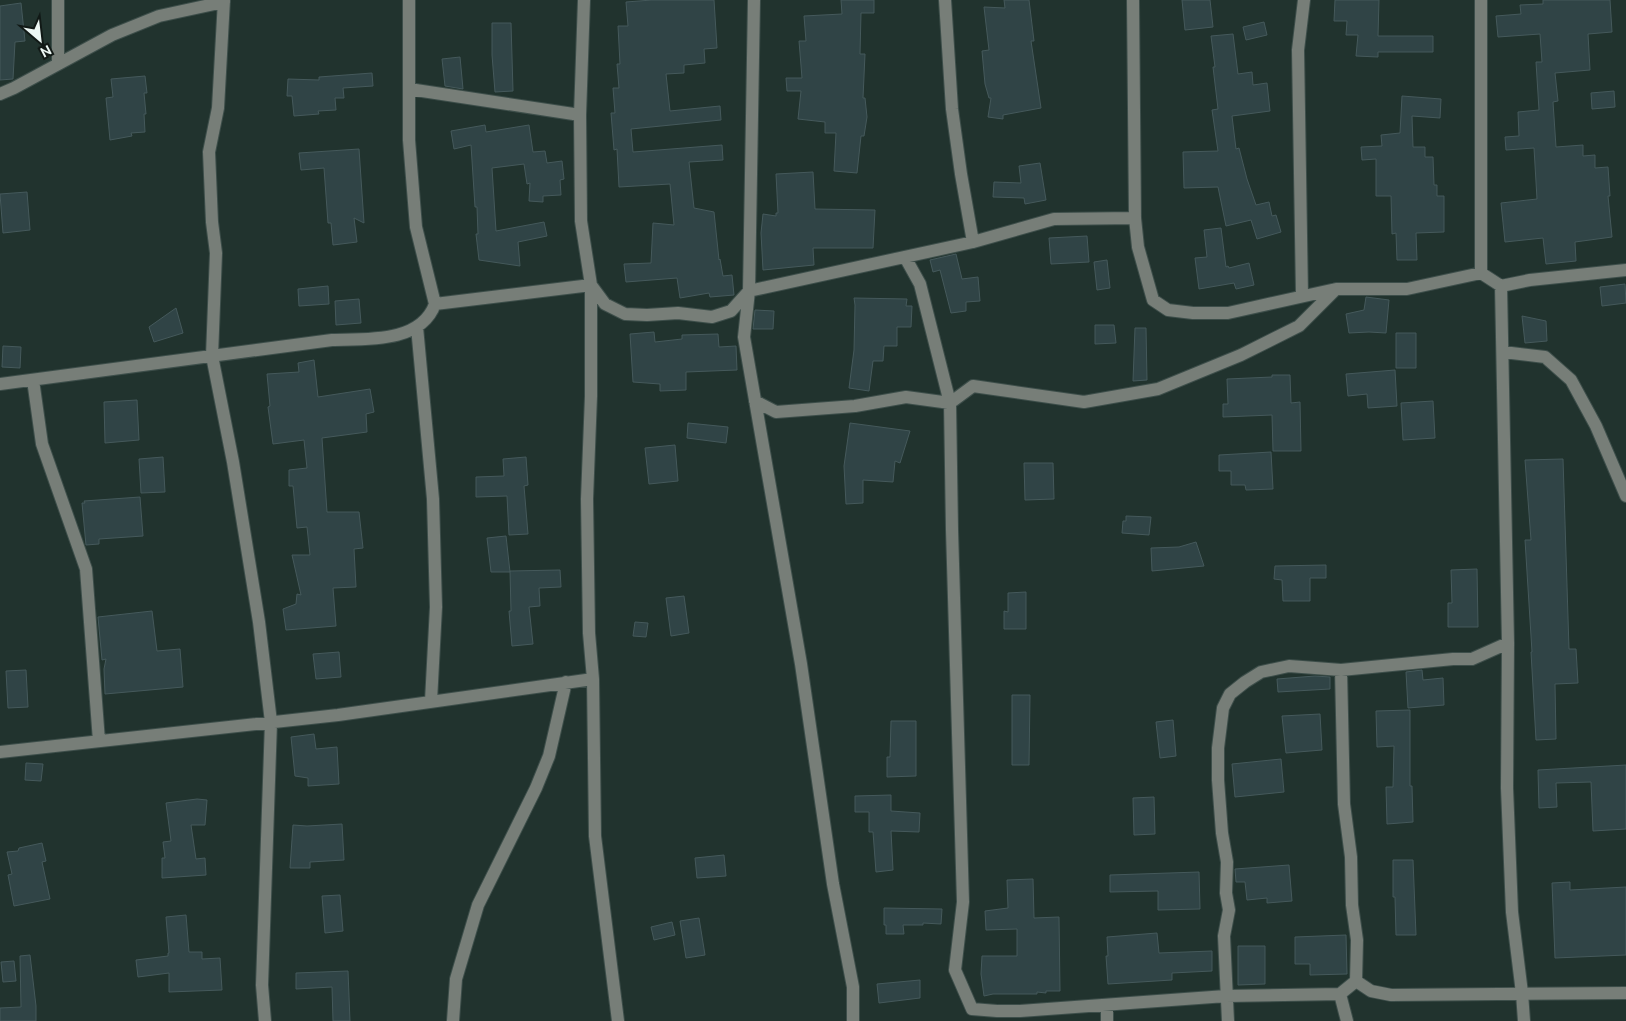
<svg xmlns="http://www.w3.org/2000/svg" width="1626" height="1021" font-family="Ubuntu,sans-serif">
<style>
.building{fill:#304446;stroke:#45595b}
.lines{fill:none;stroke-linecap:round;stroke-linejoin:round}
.minor-casing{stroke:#3d4e4a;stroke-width:14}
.minor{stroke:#777e78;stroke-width:12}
</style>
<rect width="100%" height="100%" fill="#21332e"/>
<!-- building -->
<path class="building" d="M 652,0 L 714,0 L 717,48 L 704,49 L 705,63 L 684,65 L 684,73 L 666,74 L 670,111 L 720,106 L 721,120 L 631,129 L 633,152 L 722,145 L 723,160 L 689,162 L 694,208 L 714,212 L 719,260 L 720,259 L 723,276 L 732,275 L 734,295 L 710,297 L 709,293 L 680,298 L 677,278 L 626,282 L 624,264 L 651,263 L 653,223 L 674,225 L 670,184 L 619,187 L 617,149 L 614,150 L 611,113 L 615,113 L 613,88 L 619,88 L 617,64 L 620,64 L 618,26 L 628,26 L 626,2 Z
M 841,0 L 874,0 L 874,13 L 861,13 L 860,54 L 865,54 L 863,98 L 865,98 L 867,117 L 864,136 L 861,136 L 857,173 L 834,171 L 836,133 L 825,133 L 825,122 L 798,119 L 801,91 L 787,91 L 786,78 L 802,78 L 799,41 L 806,41 L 804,16 L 842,14 Z
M 1004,0 L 1029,0 L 1034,41 L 1031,41 L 1041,108 L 1003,115 L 1003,119 L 988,117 L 991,98 L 989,98 L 985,84 L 982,51 L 989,50 L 984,7 L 1005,8 Z
M 1182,0 L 1210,0 L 1213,27 L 1185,30 Z
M 1335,0 L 1379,0 L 1378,36 L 1433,36 L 1433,52 L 1378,52 L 1378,57 L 1356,56 L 1358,35 L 1346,35 L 1347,21 L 1334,21 Z
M 1543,0 L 1610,0 L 1612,32 L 1588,34 L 1590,70 L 1555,73 L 1558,101 L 1553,102 L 1556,147 L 1583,145 L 1583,156 L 1595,155 L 1595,168 L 1608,167 L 1610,196 L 1608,196 L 1612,237 L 1575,242 L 1576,261 L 1546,264 L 1543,238 L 1505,242 L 1501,203 L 1537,199 L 1534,148 L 1506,150 L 1505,137 L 1519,136 L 1518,112 L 1539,110 L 1536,62 L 1542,62 L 1540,34 L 1498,37 L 1496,16 L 1521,14 L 1520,5 L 1543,4 Z
M 21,3 L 25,41 L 15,42 L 13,79 L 0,80 L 0,6 Z
M 1264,22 L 1267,35 L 1246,40 L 1243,27 Z
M 492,23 L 511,23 L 513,91 L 495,92 L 492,55 Z
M 1233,34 L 1238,74 L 1252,72 L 1253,85 L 1267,83 L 1270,111 L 1232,116 L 1236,149 L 1239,148 L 1247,179 L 1256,205 L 1269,202 L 1272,216 L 1276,215 L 1281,232 L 1257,239 L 1251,220 L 1226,226 L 1218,187 L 1184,188 L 1183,152 L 1218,151 L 1212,110 L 1218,109 L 1213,67 L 1215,67 L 1211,36 Z
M 460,57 L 463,89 L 445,86 L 442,59 Z
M 372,73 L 373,86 L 343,88 L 344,98 L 335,98 L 336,110 L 318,111 L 319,114 L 294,116 L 292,96 L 287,96 L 288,79 L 319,80 L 319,77 Z
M 145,76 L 147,93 L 144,93 L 146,114 L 144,114 L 145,132 L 131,133 L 132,136 L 110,140 L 106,98 L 113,97 L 111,79 Z
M 1614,91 L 1615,107 L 1592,109 L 1591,93 Z
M 1402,96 L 1441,99 L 1440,118 L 1412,116 L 1413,147 L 1425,147 L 1425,157 L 1433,157 L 1434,185 L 1437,185 L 1437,196 L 1444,196 L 1444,232 L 1416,233 L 1417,260 L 1397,260 L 1396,233 L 1392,234 L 1391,196 L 1376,196 L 1376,159 L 1362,160 L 1361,147 L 1382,146 L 1381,135 L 1400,133 Z
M 485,125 L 486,132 L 529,125 L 533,152 L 545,151 L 547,163 L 562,161 L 564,179 L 560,180 L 561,195 L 543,196 L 543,202 L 529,201 L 530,183 L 527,184 L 524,164 L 492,168 L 496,231 L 544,222 L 547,236 L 518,242 L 520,266 L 479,260 L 476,234 L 478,234 L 477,207 L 475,207 L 471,145 L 454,149 L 451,131 Z
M 359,149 L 364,223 L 354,218 L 357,242 L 333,245 L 331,223 L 328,223 L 324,168 L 301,170 L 299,153 Z
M 1040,163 L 1046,200 L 1025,204 L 1024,198 L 993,197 L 994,182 L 1021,183 L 1019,166 Z
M 813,172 L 815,209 L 875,210 L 873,248 L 813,248 L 814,265 L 763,270 L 761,233 L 763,214 L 776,216 L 776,213 L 778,213 L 776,174 Z
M 27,192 L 30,230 L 3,233 L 0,194 Z
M 1221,228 L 1226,267 L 1228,266 L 1229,268 L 1249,263 L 1254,285 L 1236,289 L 1234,283 L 1199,289 L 1195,258 L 1207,257 L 1204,230 Z
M 1087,236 L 1089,262 L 1051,264 L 1049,238 Z
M 956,254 L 962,279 L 978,277 L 980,301 L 966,302 L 966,311 L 951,313 L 940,270 L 933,272 L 930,260 Z
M 1107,260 L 1110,288 L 1097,290 L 1094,262 Z
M 1625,284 L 1626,303 L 1602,306 L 1600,287 Z
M 328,286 L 329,304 L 299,306 L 298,289 Z
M 1366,297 L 1389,300 L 1386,333 L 1369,332 L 1349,333 L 1346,314 L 1364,310 Z
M 854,298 L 907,299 L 906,306 L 912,306 L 911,327 L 897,327 L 897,346 L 884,346 L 883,361 L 873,361 L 869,391 L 849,388 L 854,350 L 855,305 Z
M 359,299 L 361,323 L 336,325 L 335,301 Z
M 176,308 L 183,333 L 154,342 L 149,327 Z
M 755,310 L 774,311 L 773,329 L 753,329 Z
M 1522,316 L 1546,321 L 1547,341 L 1525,343 Z
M 1095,325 L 1114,325 L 1116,343 L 1095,344 Z
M 1135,328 L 1146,328 L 1147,380 L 1133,381 Z
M 654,332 L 655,342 L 682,339 L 682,335 L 718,334 L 719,347 L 736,346 L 737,370 L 686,372 L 686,390 L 660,391 L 660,384 L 633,382 L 630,334 Z
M 1396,333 L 1416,333 L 1416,368 L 1396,368 Z
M 3,346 L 21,347 L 20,368 L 2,367 Z
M 314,360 L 318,397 L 370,389 L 374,412 L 366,414 L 367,432 L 322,438 L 327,512 L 359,512 L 363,548 L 354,549 L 356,587 L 333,588 L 336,626 L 286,630 L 283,609 L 296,604 L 297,594 L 301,595 L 292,555 L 310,555 L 307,527 L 297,528 L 293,486 L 289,486 L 289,470 L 307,468 L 304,440 L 273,444 L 268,407 L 270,406 L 267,374 L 299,372 L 298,363 Z
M 1395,370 L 1397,406 L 1368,408 L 1367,394 L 1348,396 L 1346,374 Z
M 1272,375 L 1290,375 L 1291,403 L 1300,402 L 1301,451 L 1273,451 L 1272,415 L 1223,417 L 1223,404 L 1228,404 L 1227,379 L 1272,377 Z
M 137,400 L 139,440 L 105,443 L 104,402 Z
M 1433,401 L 1435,438 L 1403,440 L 1401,403 Z
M 688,423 L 728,427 L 726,443 L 687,438 Z
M 850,423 L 910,431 L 900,463 L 895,461 L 893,482 L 863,480 L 863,503 L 846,504 L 844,466 Z
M 675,445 L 678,481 L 649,484 L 645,448 Z
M 1271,452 L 1273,489 L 1246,490 L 1245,485 L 1231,485 L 1231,471 L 1219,471 L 1219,455 Z
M 163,457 L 165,492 L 141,493 L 139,459 Z
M 526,457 L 528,485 L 524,486 L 528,534 L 509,535 L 507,496 L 476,497 L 476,477 L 504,476 L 503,459 Z
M 1563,459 L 1569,649 L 1576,649 L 1578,683 L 1555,684 L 1556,739 L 1536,740 L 1531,652 L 1532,652 L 1525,540 L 1531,540 L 1525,460 Z
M 1024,463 L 1053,463 L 1054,499 L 1025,500 Z
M 140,497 L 143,536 L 99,539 L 99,544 L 86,545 L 82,503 L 85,503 L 84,501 Z
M 1126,516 L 1151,517 L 1149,535 L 1122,533 L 1123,521 L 1126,521 Z
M 506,536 L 510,572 L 491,572 L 487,538 Z
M 1196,542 L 1204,566 L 1152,571 L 1151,548 L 1179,547 Z
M 1326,565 L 1326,578 L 1310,578 L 1310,601 L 1283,601 L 1282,580 L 1274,579 L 1275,566 Z
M 1477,569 L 1478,627 L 1448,627 L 1448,603 L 1452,603 L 1451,570 Z
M 560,570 L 561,587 L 539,588 L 540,606 L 529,607 L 533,644 L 512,646 L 509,611 L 511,611 L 510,571 Z
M 1026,592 L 1026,629 L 1004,629 L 1004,611 L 1008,612 L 1008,593 Z
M 684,596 L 689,633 L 671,636 L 666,598 Z
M 152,611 L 157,651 L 180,649 L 183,687 L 105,694 L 104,669 L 106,659 L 102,660 L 98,617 Z
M 635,622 L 648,623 L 646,637 L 633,636 Z
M 339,652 L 341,677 L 316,679 L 313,654 Z
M 26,670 L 28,707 L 8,708 L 6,671 Z
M 1422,670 L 1423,680 L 1443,678 L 1444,705 L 1408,708 L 1406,672 Z
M 1315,676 L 1330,677 L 1330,689 L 1278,692 L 1277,679 Z
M 1012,695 L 1030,695 L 1029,765 L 1012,765 Z
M 1410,710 L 1410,786 L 1412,786 L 1413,822 L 1387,824 L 1386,787 L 1393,787 L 1394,746 L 1377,747 L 1376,711 Z
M 1320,714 L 1322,750 L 1286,753 L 1282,716 Z
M 1173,720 L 1176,756 L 1160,758 L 1156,722 Z
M 891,721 L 916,721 L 916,776 L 887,777 L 887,757 L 890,757 Z
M 314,734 L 316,749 L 337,747 L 339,784 L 308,786 L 308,778 L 295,776 L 291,737 Z
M 1281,759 L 1284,792 L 1235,797 L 1232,764 Z
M 26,763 L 43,764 L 41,781 L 25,780 Z
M 1626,765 L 1626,829 L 1593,831 L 1591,782 L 1556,783 L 1557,807 L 1539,808 L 1538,770 Z
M 891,795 L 891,811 L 920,813 L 919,832 L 891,831 L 893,870 L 876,872 L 873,832 L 869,832 L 869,812 L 855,812 L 855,796 Z
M 1154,797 L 1155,834 L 1134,835 L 1133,798 Z
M 197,799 L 207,800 L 205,825 L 191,825 L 196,859 L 205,858 L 206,875 L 162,878 L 162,858 L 165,858 L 163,842 L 171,841 L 166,803 Z
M 342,824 L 344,860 L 310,862 L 310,868 L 290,868 L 293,825 L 307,826 Z
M 42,843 L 46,861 L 42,862 L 50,899 L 14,906 L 8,875 L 12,874 L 7,852 L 18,851 L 19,848 Z
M 724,855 L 726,876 L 697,878 L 695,858 Z
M 1393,860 L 1413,860 L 1416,935 L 1396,935 L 1395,897 L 1393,897 Z
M 1289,865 L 1292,901 L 1267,903 L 1267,898 L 1247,900 L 1245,882 L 1236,882 L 1235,869 Z
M 1199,872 L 1200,909 L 1158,910 L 1158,891 L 1110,892 L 1110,875 Z
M 1033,879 L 1034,918 L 1059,917 L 1060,991 L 1046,991 L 1046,993 L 1037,992 L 1037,994 L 993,994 L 984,996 L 981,974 L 982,956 L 1017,956 L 1017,929 L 986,930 L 985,911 L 1008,908 L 1007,880 Z
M 1570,882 L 1570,890 L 1626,887 L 1626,955 L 1555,958 L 1552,883 Z
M 340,895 L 343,931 L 325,933 L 322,896 Z
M 884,908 L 942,909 L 941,924 L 923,923 L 923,925 L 903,925 L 904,934 L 886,934 L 886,925 L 884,925 Z
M 186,915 L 189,952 L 202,952 L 202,959 L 220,958 L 222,990 L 169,992 L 169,973 L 138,977 L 136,960 L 168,956 L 168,953 L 169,953 L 166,917 Z
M 699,918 L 705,955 L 686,958 L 680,921 Z
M 672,922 L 675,935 L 654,940 L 651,927 Z
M 1157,933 L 1159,953 L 1212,951 L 1212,971 L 1172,973 L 1172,980 L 1108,984 L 1106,956 L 1108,956 L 1107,937 Z
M 1346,935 L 1347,974 L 1310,975 L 1310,964 L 1295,964 L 1295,937 Z
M 1238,946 L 1265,946 L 1265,984 L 1238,985 Z
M 30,955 L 36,1006 L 36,1021 L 0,1021 L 0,1008 L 21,1007 L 20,956 Z
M 14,961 L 16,981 L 3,982 L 1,962 Z
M 348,971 L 350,1021 L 333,1021 L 332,987 L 296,989 L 296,973 Z
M 920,980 L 920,998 L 879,1003 L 877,984 Z"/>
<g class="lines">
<!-- minor casing -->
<g class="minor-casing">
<path id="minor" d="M 224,0 L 218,108 L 209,152 L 212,222 L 216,253 L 212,356 L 233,462 L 259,622 L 271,722 L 262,985 L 265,1021
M 409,0 L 409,140 L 416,227 L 435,304
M 584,0 L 580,115 L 581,221 L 591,285 L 591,396 L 587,499 L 589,633 L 593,679 L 595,836 L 618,1021
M 754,0 L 749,291 L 744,337 L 801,664 L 833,884 L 853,987 L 853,1021
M 945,0 L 952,109 L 961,174 L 973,242
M 1133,0 L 1135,218 L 1138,247 L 1153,300 L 1168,310 L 1193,313 L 1228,313 L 1336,289 L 1407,289 L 1481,273 L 1501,286 L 1530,280 L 1626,270
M 58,64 L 58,0
M 409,89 L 580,115
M 0,94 L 14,88 L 112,35 L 159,16 L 224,2
M 905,257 L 920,284 L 950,403 L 952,530 L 963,902 L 955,970 L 972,1009 L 997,1011 L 1020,1011 L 1226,996 L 1340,994 L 1356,981 L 1371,991 L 1391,995 L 1626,993
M 1481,273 L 1481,0
M 1501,286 L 1508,643 L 1507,788 L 1512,912 L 1522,993 L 1524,1021
M 1302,296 L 1298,50 L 1304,0
M 417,327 L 433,499 L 436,607 L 431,701
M 1503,352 L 1545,357 L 1571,380 L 1596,426 L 1626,496
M 33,380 L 42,444 L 86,569 L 99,741
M 0,384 L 332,340 C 367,339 421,343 435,304 L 591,285 L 605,304 L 625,314 L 647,315 L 678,313 L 712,317 L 731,311 L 749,291 L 973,242 L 1054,219 L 1135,218
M 755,401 L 776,412 L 855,406 L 906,397 L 950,403 L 973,386 L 1084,402 L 1158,389 L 1241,355 L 1299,326 L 1336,289
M 1341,670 L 1344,804 L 1351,857 L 1352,905 L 1357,940 L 1356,981
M 0,752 L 338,715 L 593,679
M 1340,994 L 1347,1021
M 453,1021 L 456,979 L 478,905 L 536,788 L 549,756 L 566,682
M 1107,1021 L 1107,1005
M 1228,1021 L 1224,936 L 1229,910 L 1226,893 L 1227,862 L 1222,833 L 1218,780 L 1218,748 L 1223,708 L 1230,694 L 1245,682 L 1261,672 L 1289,666 L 1341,670 L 1453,659 L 1472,659 L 1508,643"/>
</g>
<!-- minor -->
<use href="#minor" class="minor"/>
</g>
<!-- north arrow -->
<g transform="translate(40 40) rotate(152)" stroke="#111916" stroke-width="4" paint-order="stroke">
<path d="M0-4L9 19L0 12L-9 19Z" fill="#ecf7f4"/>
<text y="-8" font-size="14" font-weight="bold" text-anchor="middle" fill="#ecf7f4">N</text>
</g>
</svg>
